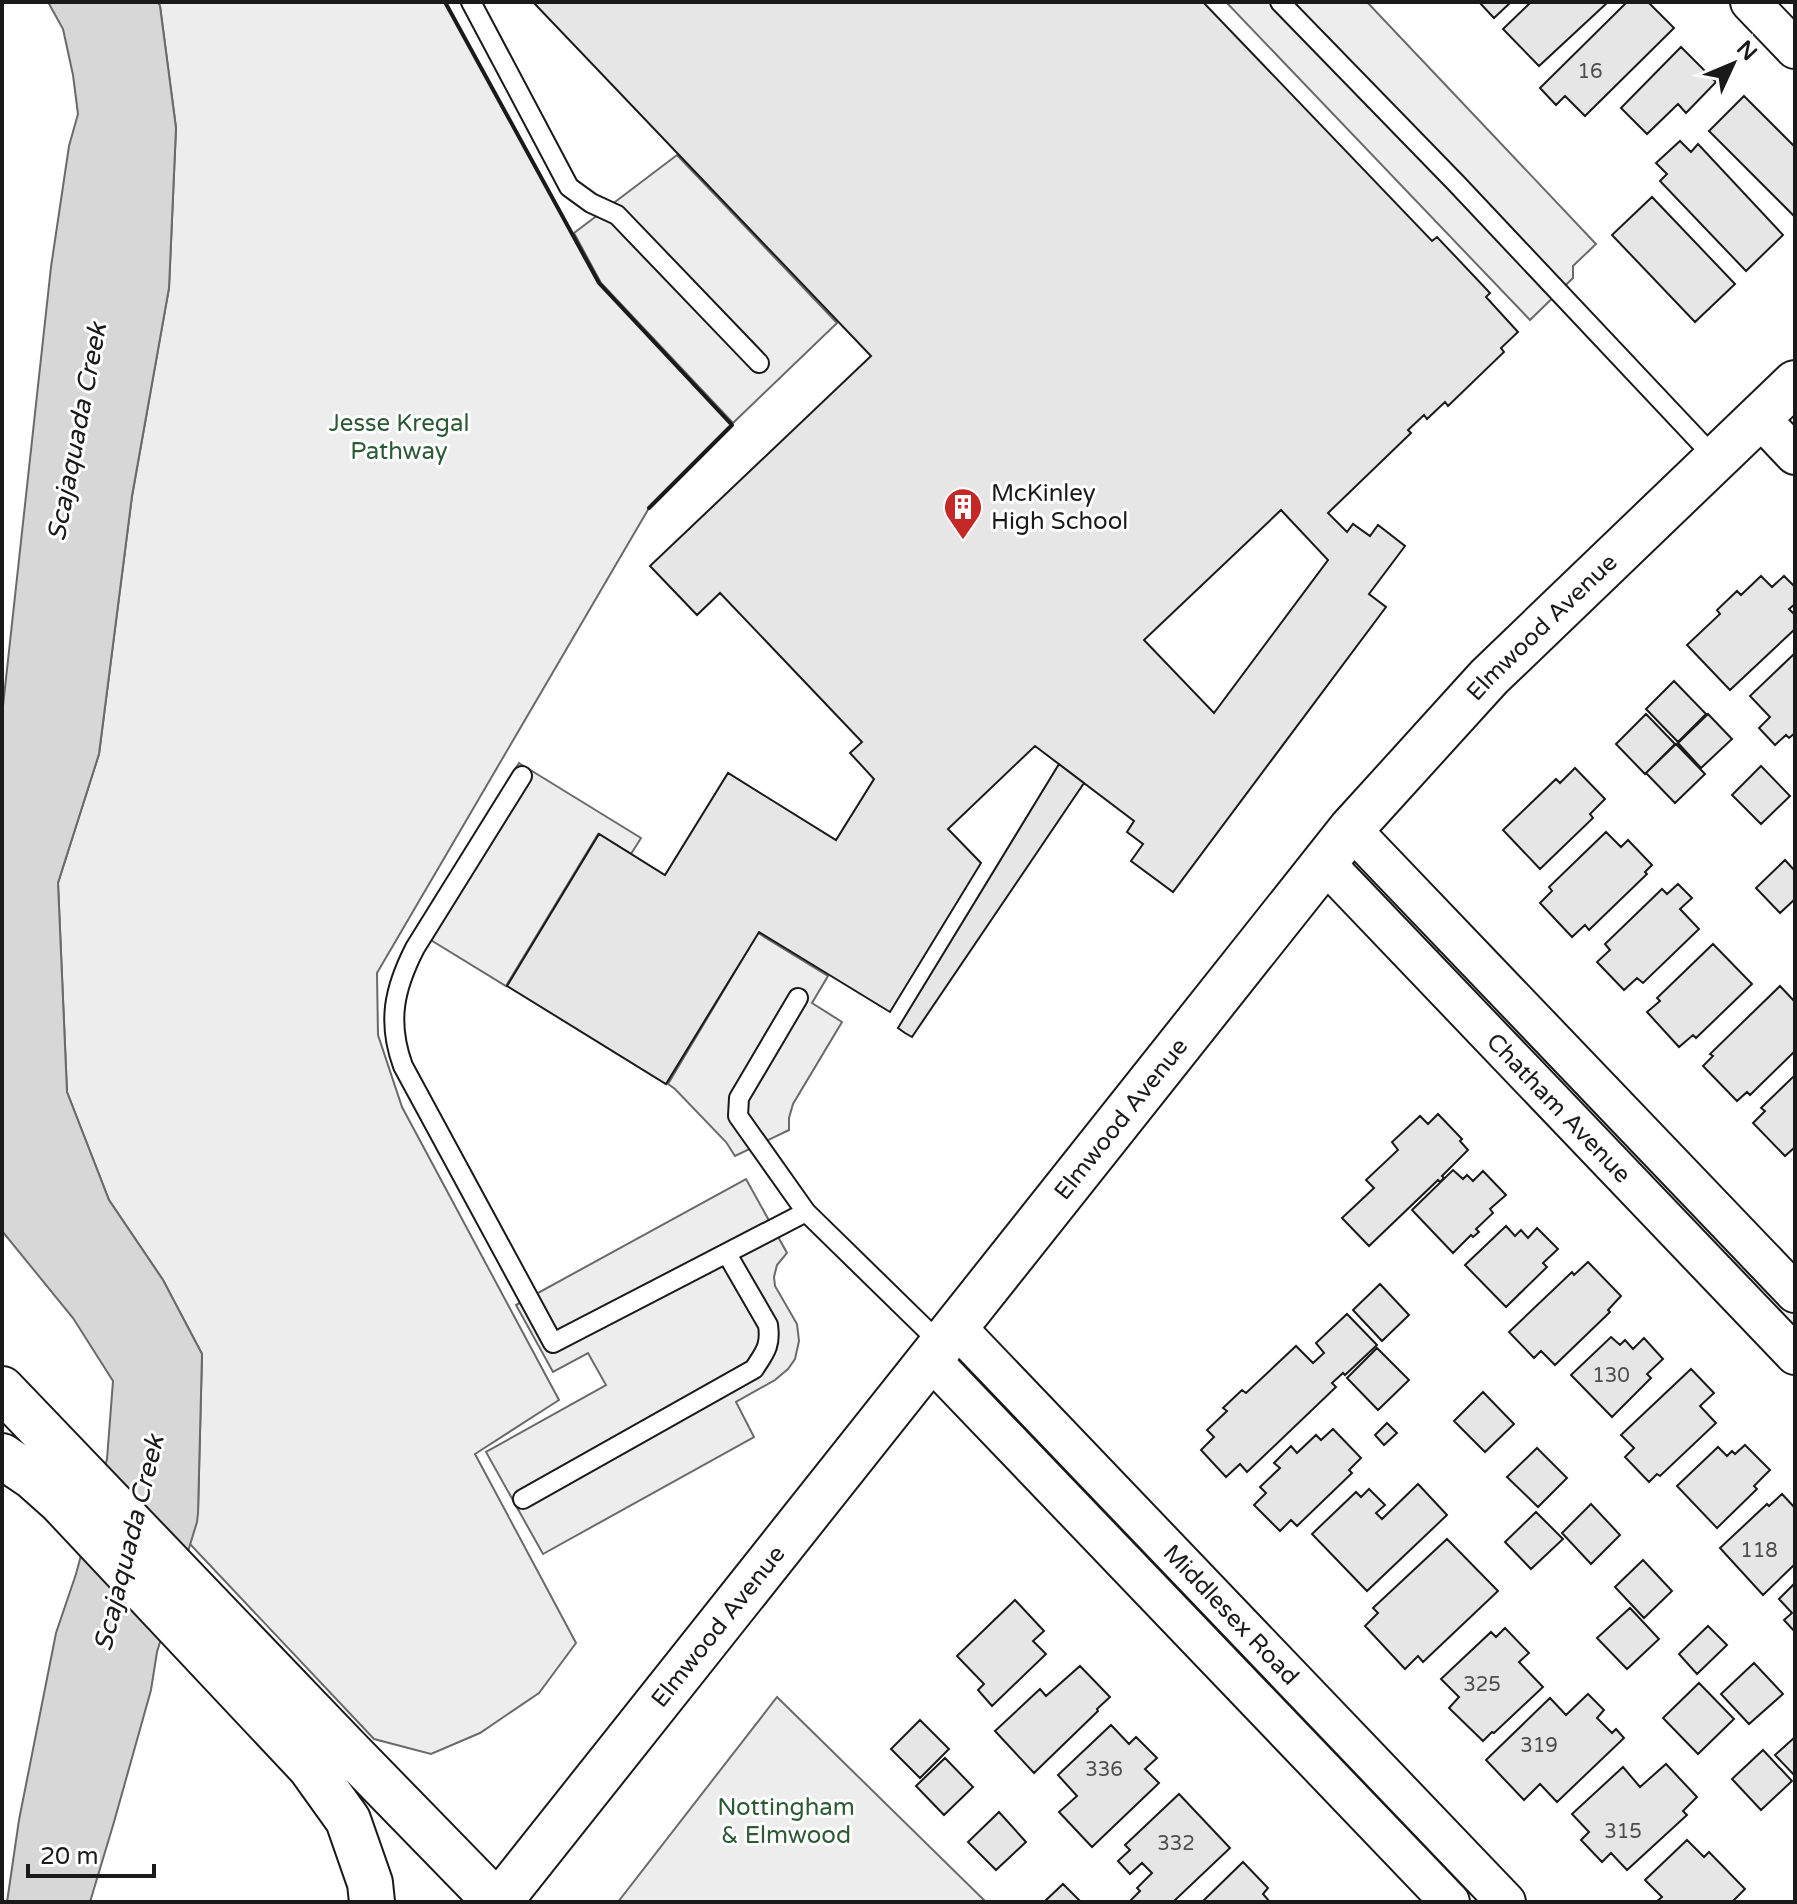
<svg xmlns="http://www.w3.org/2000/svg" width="1797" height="1904" font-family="'Varela Round',sans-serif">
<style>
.built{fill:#ededed;stroke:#6a6a6a;stroke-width:2}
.water{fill:#d7d7d7;stroke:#6a6a6a;stroke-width:2}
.building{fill:#e6e6e6;stroke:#1a1a1a;stroke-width:2;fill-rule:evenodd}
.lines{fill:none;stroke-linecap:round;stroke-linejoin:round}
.service-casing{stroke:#1a1a1a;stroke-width:22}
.minor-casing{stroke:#1a1a1a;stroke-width:42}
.tertiary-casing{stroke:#1a1a1a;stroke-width:48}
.trunk-casing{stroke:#1a1a1a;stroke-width:48}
.service{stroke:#fff;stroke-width:18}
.minor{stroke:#fff;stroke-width:38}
.tertiary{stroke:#fff;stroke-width:44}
.trunk{stroke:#fff;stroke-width:44}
.wall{stroke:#1a1a1a;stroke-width:4}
.labels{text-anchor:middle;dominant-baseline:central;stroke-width:6;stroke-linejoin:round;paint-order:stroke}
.number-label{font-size:20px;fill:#4d4d4d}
.park-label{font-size:24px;fill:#2b5a34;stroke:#fff}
.poi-label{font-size:24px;fill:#1a1a1a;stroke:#fff;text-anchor:start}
.street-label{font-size:24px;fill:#1a1a1a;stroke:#fff}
.water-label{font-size:26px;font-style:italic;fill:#1a1a1a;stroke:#fff}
</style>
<rect width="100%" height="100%" fill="#fff"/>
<!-- built -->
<path class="built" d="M 158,2 L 445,2 L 599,283 L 732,425 L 649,508 L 377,973 L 378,1035 L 402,1107 L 559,1400 L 475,1454 L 576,1643 L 539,1693 L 480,1733 L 431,1754 L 374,1739 L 189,1543 L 198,1512 L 202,1354 L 163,1280 L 109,1200 L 67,1092 L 58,883 L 99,754 L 132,496 L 169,288 L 176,128 L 160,6 Z
M 1226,2 L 1367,2 L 1596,244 L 1573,266 L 1573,278 L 1530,320 Z
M 677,155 L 837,323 L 733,423 L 601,283 L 574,233 Z
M 519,763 L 641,838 L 631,854 L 598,834 L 506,986 L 416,931 Z
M 758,933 L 828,976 L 812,1003 L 842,1022 L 793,1104 L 789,1118 L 789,1130 L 735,1156 L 726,1142 L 675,1089 L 668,1084 Z
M 1444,947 L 1795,1310 L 1795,1336 L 1435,955 L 1439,949 Z
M 746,1179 L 787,1253 L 777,1265 L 774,1277 L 775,1286 L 797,1324 L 799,1341 L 795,1359 L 788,1369 L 775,1380 L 736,1402 L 754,1437 L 543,1554 L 486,1452 L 606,1385 L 588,1353 L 553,1372 L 516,1305 Z
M 777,1697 L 986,1902 L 618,1902 Z"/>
<!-- water -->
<path class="water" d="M 48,2 L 158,2 L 160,6 L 176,128 L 169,288 L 132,496 L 99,754 L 58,883 L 67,1092 L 109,1200 L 163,1280 L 202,1354 L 198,1513 L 197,1522 L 157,1652 L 151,1690 L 114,1822 L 90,1902 L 7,1902 L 19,1820 L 56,1633 L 76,1574 L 107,1459 L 113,1381 L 73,1318 L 2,1231 L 2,715 L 51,267 L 69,146 L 78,114 L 73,75 L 63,29 Z"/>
<!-- building -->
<path class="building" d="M 533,2 L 1203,2 L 1432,241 L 1437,237 L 1490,293 L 1486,297 L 1518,332 L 1501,348 L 1504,352 L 1448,406 L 1445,402 L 1427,419 L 1424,415 L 1408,430 L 1411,433 L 1328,513 L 1347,532 L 1353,524 L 1370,536 L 1378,525 L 1405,546 L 1369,594 L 1386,607 L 1173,892 L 1131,861 L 1143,844 L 1127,832 L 1134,821 L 1035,746 L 948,829 L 981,863 L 890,1012 L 759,932 L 666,1084 L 507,986 L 599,834 L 665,875 L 728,773 L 836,840 L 874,779 L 850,753 L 862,742 L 720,593 L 697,615 L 650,566 L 871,356 ZM 1281,510 L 1328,560 L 1214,713 L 1144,640 Z
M 1479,2 L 1511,2 L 1494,18 Z
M 1531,2 L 1608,2 L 1539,66 L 1503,29 Z
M 1627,2 L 1648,2 L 1674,28 L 1585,116 L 1565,96 L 1556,105 L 1540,88 Z
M 1681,47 L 1716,82 L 1686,113 L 1678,104 L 1647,134 L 1621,108 Z
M 1744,96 L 1795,147 L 1795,217 L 1709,131 Z
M 1680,141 L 1691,152 L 1698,144 L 1783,235 L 1746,271 L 1660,181 L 1667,174 L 1656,163 Z
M 1652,197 L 1735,284 L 1695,322 L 1612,235 Z
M 1761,576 L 1772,587 L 1784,576 L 1795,587 L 1795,604 L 1789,609 L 1795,615 L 1795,629 L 1730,690 L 1687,645 L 1720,614 L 1717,610 L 1737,591 L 1741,595 Z
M 1795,653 L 1795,733 L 1789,738 L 1786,735 L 1775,745 L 1759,728 L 1770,717 L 1750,696 Z
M 1674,681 L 1706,714 L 1678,742 L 1646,709 Z
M 1646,714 L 1675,744 L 1645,774 L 1616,744 Z
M 1708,714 L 1732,739 L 1701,768 L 1678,743 Z
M 1676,744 L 1705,774 L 1675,803 L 1646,773 Z
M 1059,764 L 1084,783 L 912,1037 L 905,1033 L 898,1028 Z
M 1761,766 L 1790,796 L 1761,824 L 1732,795 Z
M 1575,768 L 1605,799 L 1590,814 L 1593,818 L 1540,869 L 1503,830 L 1556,779 L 1560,783 Z
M 1606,832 L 1621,847 L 1628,840 L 1652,865 L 1645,872 L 1647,874 L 1589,930 L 1585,925 L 1572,937 L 1540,903 L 1552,891 L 1549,887 Z
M 1785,860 L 1795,871 L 1795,899 L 1780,913 L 1756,888 Z
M 1678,884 L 1692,898 L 1680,909 L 1699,929 L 1643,983 L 1637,978 L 1624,990 L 1597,962 L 1610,950 L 1605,944 L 1662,889 L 1667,894 Z
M 1713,944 L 1752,984 L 1696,1038 L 1693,1035 L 1679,1047 L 1647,1012 L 1660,1001 L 1657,998 Z
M 1780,986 L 1795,1002 L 1795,1051 L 1750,1095 L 1747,1092 L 1737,1101 L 1703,1066 L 1713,1056 L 1710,1054 Z
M 1795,1075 L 1795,1147 L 1785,1156 L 1753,1123 L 1765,1111 L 1761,1108 Z
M 1438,1114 L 1462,1139 L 1460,1141 L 1468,1150 L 1442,1176 L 1444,1178 L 1440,1182 L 1438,1180 L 1369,1246 L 1342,1218 L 1374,1188 L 1366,1180 L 1398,1150 L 1392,1142 L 1420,1116 L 1428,1124 Z
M 1453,1170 L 1463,1179 L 1467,1175 L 1473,1181 L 1483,1171 L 1506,1195 L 1490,1209 L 1493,1213 L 1476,1229 L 1479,1232 L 1473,1237 L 1471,1235 L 1453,1253 L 1412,1210 Z
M 1506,1226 L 1515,1236 L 1521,1230 L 1528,1238 L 1537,1228 L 1558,1249 L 1543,1263 L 1547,1267 L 1506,1307 L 1465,1265 Z
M 1588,1262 L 1621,1296 L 1608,1310 L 1610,1312 L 1555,1365 L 1541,1351 L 1534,1358 L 1509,1332 L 1572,1272 L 1574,1275 Z
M 1380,1284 L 1409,1315 L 1382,1341 L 1353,1310 Z
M 1347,1314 L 1377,1345 L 1345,1375 L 1343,1373 L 1332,1383 L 1336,1387 L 1247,1472 L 1240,1464 L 1226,1477 L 1201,1450 L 1214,1437 L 1207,1430 L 1227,1411 L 1223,1408 L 1242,1390 L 1246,1393 L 1296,1346 L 1313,1363 L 1324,1353 L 1316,1343 Z
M 1611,1337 L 1620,1345 L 1625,1340 L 1633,1349 L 1644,1338 L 1663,1359 L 1647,1374 L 1651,1378 L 1612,1417 L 1571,1375 Z
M 1377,1348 L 1409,1380 L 1378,1410 L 1347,1378 Z
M 1691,1369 L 1714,1393 L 1700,1406 L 1716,1423 L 1660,1476 L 1657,1474 L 1649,1482 L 1625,1457 L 1634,1448 L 1621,1435 Z
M 1483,1392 L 1514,1424 L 1485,1452 L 1454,1421 Z
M 1387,1423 L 1397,1433 L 1384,1445 L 1375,1435 Z
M 1333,1429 L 1361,1458 L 1349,1470 L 1352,1473 L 1297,1526 L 1291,1520 L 1280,1531 L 1254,1505 L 1266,1493 L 1260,1487 L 1280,1468 L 1274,1463 L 1291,1446 L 1297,1453 L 1316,1435 L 1321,1440 Z
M 1745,1445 L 1770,1470 L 1754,1486 L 1757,1489 L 1717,1528 L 1677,1486 L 1718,1447 L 1727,1456 L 1732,1451 L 1735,1454 Z
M 1537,1448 L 1567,1478 L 1538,1507 L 1507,1477 Z
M 1418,1484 L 1447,1515 L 1367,1591 L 1312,1534 L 1356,1492 L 1361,1497 L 1369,1489 L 1385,1505 L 1376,1513 L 1382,1519 Z
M 1782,1494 L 1795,1508 L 1795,1564 L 1763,1595 L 1720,1548 L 1767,1504 L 1769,1506 Z
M 1591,1504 L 1620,1535 L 1591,1564 L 1562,1533 Z
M 1536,1512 L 1563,1539 L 1531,1569 L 1505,1542 Z
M 1447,1539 L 1498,1591 L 1423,1662 L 1418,1656 L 1405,1669 L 1365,1626 L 1378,1613 L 1373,1608 Z
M 1643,1560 L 1672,1591 L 1644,1618 L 1615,1587 Z
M 1795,1583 L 1795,1632 L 1784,1620 L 1792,1613 L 1779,1599 Z
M 1015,1600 L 1044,1631 L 1033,1641 L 1046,1654 L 992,1706 L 978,1690 L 984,1684 L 957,1656 Z
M 1630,1608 L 1659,1639 L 1627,1669 L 1597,1638 Z
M 1708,1626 L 1727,1645 L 1697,1674 L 1679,1654 Z
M 1505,1628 L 1529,1653 L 1519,1662 L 1543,1687 L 1494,1733 L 1492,1732 L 1483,1741 L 1449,1708 L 1459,1697 L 1441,1679 L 1491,1632 L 1496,1637 Z
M 1754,1663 L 1783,1694 L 1749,1724 L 1721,1694 Z
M 1080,1666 L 1110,1697 L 1097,1709 L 1098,1711 L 1034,1773 L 995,1731 L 1040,1689 L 1046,1696 Z
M 1699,1683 L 1734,1719 L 1698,1754 L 1663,1718 Z
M 1588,1694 L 1604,1710 L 1597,1718 L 1612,1733 L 1616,1729 L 1624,1738 L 1557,1802 L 1540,1784 L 1524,1800 L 1486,1760 L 1550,1698 L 1566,1715 Z
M 920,1720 L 949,1749 L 920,1778 L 891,1749 Z
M 1111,1725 L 1129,1744 L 1136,1737 L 1157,1758 L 1145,1769 L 1159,1783 L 1092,1847 L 1059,1812 L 1077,1796 L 1058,1775 Z
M 1795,1737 L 1795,1776 L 1775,1755 Z
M 1763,1750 L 1792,1781 L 1761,1810 L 1732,1779 Z
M 945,1758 L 973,1787 L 944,1815 L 916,1786 Z
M 1666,1764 L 1697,1797 L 1683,1811 L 1687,1815 L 1627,1870 L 1611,1853 L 1602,1862 L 1581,1840 L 1589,1832 L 1572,1814 L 1623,1767 L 1640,1787 Z
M 1179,1794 L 1230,1848 L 1173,1902 L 1129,1902 L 1140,1891 L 1137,1888 L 1152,1873 L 1142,1863 L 1130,1874 L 1118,1861 L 1130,1850 L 1125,1845 Z
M 999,1812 L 1026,1842 L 996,1870 L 968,1842 Z
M 1687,1840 L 1704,1857 L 1709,1852 L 1745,1889 L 1732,1902 L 1656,1902 L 1662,1897 L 1645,1880 Z
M 1243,1862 L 1268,1888 L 1263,1894 L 1270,1902 L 1202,1902 Z
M 1063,1884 L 1081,1902 L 1044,1902 Z"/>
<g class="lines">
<!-- service casing -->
<g class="service-casing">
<path id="service" d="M 471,2 L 569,187 L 591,203 L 617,215 L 759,363
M 1280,2 L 1456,183 L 1716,459
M 522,776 L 415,948 C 394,989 387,1022 403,1066 L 553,1343 L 806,1212
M 798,998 L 739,1098 L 738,1116 L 806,1212 L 941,1344
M 523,1499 L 754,1369 C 765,1352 771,1346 768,1325 L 727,1254"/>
</g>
<!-- minor casing -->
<g class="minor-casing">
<g id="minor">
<path d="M 1750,2 L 1795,49"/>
<path d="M 1759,417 L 1795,455"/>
<path d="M 1351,829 L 1795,1293"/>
<path id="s1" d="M 1324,862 L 1795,1355"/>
<path id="s2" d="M 956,1327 L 1506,1902"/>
<path d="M 930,1359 L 1450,1902"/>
</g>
</g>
<!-- tertiary casing -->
<g class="tertiary-casing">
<g id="tertiary">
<path id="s3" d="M 499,1902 L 1351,829 L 1489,677 L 1795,383"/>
</g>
</g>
<!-- trunk casing -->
<g class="trunk-casing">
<path id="trunk" d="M 2,1389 L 346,1748 L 496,1902
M 2,1456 L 33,1477 L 60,1501 L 310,1767 L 348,1820 L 370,1883 L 372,1902"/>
</g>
<!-- service -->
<use href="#service" class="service"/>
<!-- minor -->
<use href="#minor" class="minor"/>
<!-- tertiary -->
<use href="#tertiary" class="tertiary"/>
<!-- trunk -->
<use href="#trunk" class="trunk"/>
<!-- wall -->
<path class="wall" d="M 445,2 L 599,283 L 732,425 L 649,508"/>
</g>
<!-- icons -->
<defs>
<g id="building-pin" transform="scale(2)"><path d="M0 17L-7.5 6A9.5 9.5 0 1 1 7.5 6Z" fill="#c62828" stroke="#fff"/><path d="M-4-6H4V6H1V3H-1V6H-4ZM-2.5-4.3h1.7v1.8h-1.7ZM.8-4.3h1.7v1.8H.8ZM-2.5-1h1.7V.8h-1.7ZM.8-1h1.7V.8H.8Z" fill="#fff"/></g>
</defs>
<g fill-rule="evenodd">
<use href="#building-pin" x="963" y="507"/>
</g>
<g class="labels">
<!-- number labels -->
<g class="number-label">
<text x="1590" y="72">16</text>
<text x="1611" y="1376">130</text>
<text x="1759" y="1551">118</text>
<text x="1482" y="1685">325</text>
<text x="1539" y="1746">319</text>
<text x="1104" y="1770">336</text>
<text x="1623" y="1832">315</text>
<text x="1176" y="1844">332</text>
</g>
<!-- park labels -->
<g class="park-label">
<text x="399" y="423">Jesse Kregal<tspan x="399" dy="28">Pathway</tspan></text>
<text x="786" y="1807">Nottingham<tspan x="786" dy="28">&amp; Elmwood</tspan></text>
</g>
<!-- poi labels -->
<g class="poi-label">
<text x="991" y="493">McKinley<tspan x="991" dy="28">High School</tspan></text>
</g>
<!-- street labels -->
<g class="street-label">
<text stroke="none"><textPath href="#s3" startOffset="1648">Elmwood Avenue</textPath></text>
<text stroke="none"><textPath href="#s1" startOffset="340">Chatham Avenue</textPath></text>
<text stroke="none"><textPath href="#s3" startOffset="1000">Elmwood Avenue</textPath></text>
<text stroke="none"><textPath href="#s2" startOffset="398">Middlesex Road</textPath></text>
<text stroke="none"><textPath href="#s3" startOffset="352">Elmwood Avenue</textPath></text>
</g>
<!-- water labels -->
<g class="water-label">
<text transform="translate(77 432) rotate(-79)">Scajaquada Creek</text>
<text transform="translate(129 1543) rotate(-76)">Scajaquada Creek</text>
</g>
</g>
<!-- border -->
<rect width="1797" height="1904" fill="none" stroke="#1a1a1a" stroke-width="8"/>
<!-- north arrow -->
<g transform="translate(1733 64) rotate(46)" stroke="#ffffff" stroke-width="6" paint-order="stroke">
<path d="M0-6L14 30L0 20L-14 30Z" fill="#1a1a1a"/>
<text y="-12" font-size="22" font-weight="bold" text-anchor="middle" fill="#1a1a1a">N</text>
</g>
<!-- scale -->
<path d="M28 1864v12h126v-12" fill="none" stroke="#1a1a1a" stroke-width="4"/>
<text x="40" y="1864" font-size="24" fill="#1a1a1a" stroke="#ffffff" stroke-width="6" paint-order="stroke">20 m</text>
</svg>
